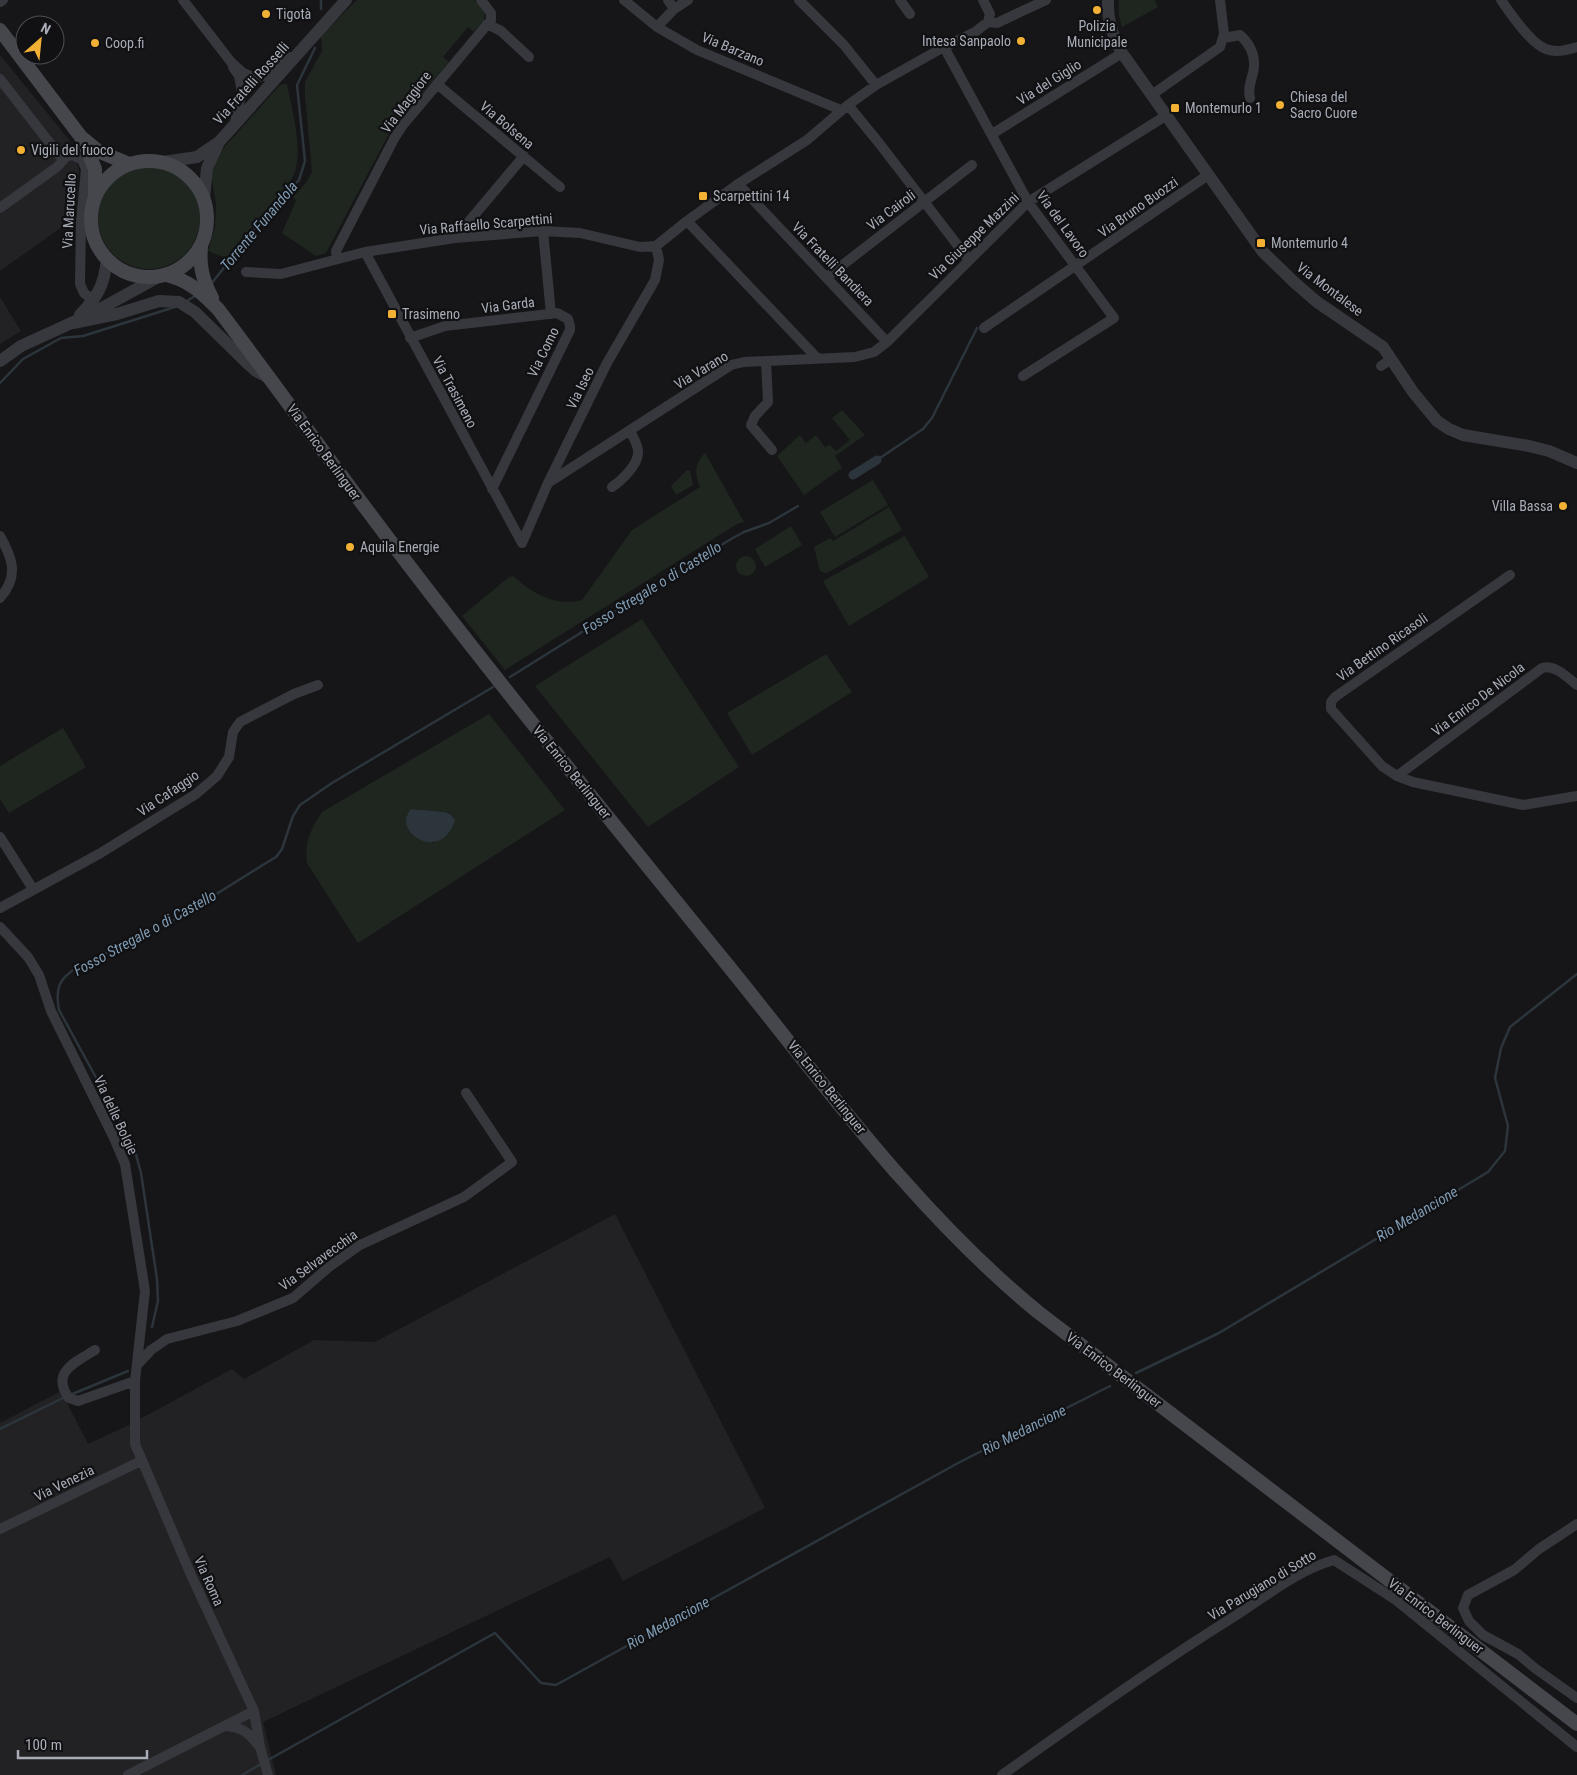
<svg xmlns="http://www.w3.org/2000/svg" width="1577" height="1775" font-family="'Roboto Condensed',sans-serif">
<style>
.built{fill:#222225}
.green{fill:#1e261f;fill-rule:evenodd}
.water{fill:#2c353c}
.lines{fill:none;stroke-linecap:round;stroke-linejoin:round}
.stream{stroke:#2c353c;stroke-width:2.5}
.canal{stroke:#2c353c;stroke-width:9}
.minor{stroke:#37383d;stroke-width:10}
.tertiary{stroke:#37383d;stroke-width:12}
.secondary{stroke:#45474d;stroke-width:14}
.poi-dot{fill:#f2b134;stroke:#111113;stroke-width:2}
.labels{text-anchor:middle;dominant-baseline:central;stroke-width:4.5;stroke-linejoin:round;paint-order:stroke}
.poi-label{font-size:14px;fill:#a8adb8;stroke:#111113;text-anchor:start}
.street-label{font-size:14px;fill:#a8adb8;stroke:#111113}
.water-label{font-size:15px;font-style:italic;fill:#7f9bb3;stroke:#111113}
</style>
<rect width="100%" height="100%" fill="#161618"/>
<!-- built -->
<path class="built" d="M 0,55 L 70,141 L 79,170 L 76,217 L 0,271 Z
M 0,297 L 21,331 L 0,344 Z
M 615,1214 L 765,1508 L 623,1581 L 610,1557 L 263,1722 L 276,1775 L 0,1775 L 0,1423 L 61,1391 L 88,1444 L 127,1426 L 232,1369 L 244,1379 L 314,1340 L 375,1342 Z"/>
<!-- green -->
<path class="green" d="M 357,0 L 474,0 C 489,15 488,16 474,32 L 468,27 L 443,57 L 449,62 L 392,128 L 326,253 L 316,256 L 282,233 L 296,201 L 293,197 L 306,183 L 312,172 L 305,95 L 305,82 L 322,51 L 321,36 Z
M 1119,0 L 1155,0 L 1158,7 L 1122,27 L 1119,16 Z
M 283,84 L 287,84 C 292,112 306,156 291,180 L 226,258 L 208,251 L 215,227 L 216,205 L 211,174 L 217,158 L 221,151 L 279,86 Z
M98 218a51 51 0 1 1 102 0a51 51 0 1 1-102 0Z
M 842,410 L 865,435 L 835,456 L 842,468 L 804,495 L 777,456 L 800,435 L 806,443 L 816,435 L 825,447 L 830,445 L 836,451 L 850,440 L 832,418 Z
M 705,453 L 744,522 L 737,524 L 505,670 L 462,616 L 509,577 L 513,576 C 532,593 555,607 582,600 L 632,530 L 700,487 C 694,474 695,463 705,453 Z
M 687,470 L 690,471 L 693,485 L 676,495 L 671,486 Z
M 873,480 L 888,505 L 835,537 L 820,512 Z
M 889,507 L 902,530 L 829,572 L 825,573 L 820,571 L 814,547 L 830,538 L 833,541 Z
M 791,526 L 802,545 L 765,567 L 755,549 Z
M 905,536 L 929,577 L 849,626 L 823,581 Z
M736 566a10 10 0 1 1 20 0a10 10 0 1 1-20 0Z
M 642,619 L 739,767 L 648,827 L 535,686 Z
M 826,654 L 852,692 L 752,755 L 727,713 Z
M 489,714 L 565,810 L 358,943 L 307,863 C 304,842 311,829 322,812 ZM 411,809 L 445,812 L 450,814 L 447,834 L 433,843 L 406,816 Z
M 63,728 L 86,767 L 9,813 L 0,799 L 0,766 Z"/>
<!-- water -->
<path class="water" d="M 411,809 L 445,812 L 450,814 L 455,820 C 441,865 390,831 411,809 Z"/>
<g class="lines">
<!-- stream -->
<path class="stream" d="M 321,9 L 321,0
M 211,284 L 262,220 L 299,180 L 305,161 L 297,85 L 315,48
M 187,301 L 195,296
M 0,383 L 23,359 L 61,338 L 83,336 L 175,307
M 877,460 L 923,429 L 932,418 L 977,328
M 510,677 L 731,539 L 744,532 L 769,523 L 798,506
M 152,1327 L 158,1301 L 157,1279 L 141,1173 L 135,1151 L 128,1136 L 59,1010 C 55,988 59,978 78,967 L 178,918 L 266,863 L 276,857 L 282,849 L 293,816 L 300,805 L 332,783 L 493,687
M 1136,1373 L 1219,1333 L 1488,1172 L 1505,1151 L 1508,1126 L 1495,1078 L 1501,1048 L 1510,1027 L 1577,974
M 70,1395 L 128,1371
M 0,1429 L 63,1398
M 268,1760 L 495,1633 L 541,1683 L 556,1685 L 960,1462 L 1110,1386
M 242,1775 L 261,1764"/>
<!-- canal -->
<path class="canal" d="M 853,475 L 877,460"/>
<!-- minor -->
<path class="minor" d="M 183,0 L 231,62 L 243,73 L 253,77 L 265,76 L 291,57
M 624,0 L 657,27 L 697,50 L 841,110
M 668,0 L 674,9
M 799,0 L 844,45 L 876,85
M 900,0 L 910,14
M 983,0 L 990,14 L 988,22
M 1501,0 C 1510,13 1531,44 1546,49 C 1557,53 1567,50 1577,47
M 0,2 L 3,0
M 487,24 L 501,31 L 529,57
M 657,27 L 674,9 L 688,0
M 1224,38 L 1240,35 C 1249,43 1255,54 1254,67 C 1253,78 1247,86 1250,98
M 944,47 L 1028,202 L 1114,318 L 1023,376
M 233,67 L 239,76 L 242,92 L 235,122
M 0,79 L 63,160
M 437,84 L 560,187
M 1153,94 L 1220,47 L 1224,34 L 1220,0
M 848,105 L 879,143 L 969,260
M 992,134 L 1122,53
M 738,184 L 887,342
M 0,208 L 57,167 L 67,156 L 73,155 L 82,160 L 86,169 L 81,222 L 80,284 L 84,293 L 94,301
M 687,221 L 817,358
M 543,231 L 551,314
M 455,238 L 524,156
M 365,252 L 522,543
M 337,259 L 336,251 L 395,137 L 403,125 L 491,20 L 491,13 L 481,0
M 246,272 L 281,274 L 365,252 L 455,238 L 543,231 L 580,233 L 640,247 L 656,246 L 687,221 L 738,184 L 807,140 L 848,105 L 876,85 L 944,47 L 975,32 L 988,22 L 997,23 L 1046,0
M 827,277 L 972,165
M 984,328 L 1208,175
M 410,338 L 445,326 L 557,313 L 568,319 L 570,326 L 570,330 L 492,489
M 766,361 L 768,402 L 755,416 L 751,425 L 772,450
M 1381,366 L 1391,359
M 548,483 L 731,365 L 744,362 L 855,357 L 874,352 L 887,342 L 1028,202 L 1167,115
M 612,487 C 621,481 638,465 638,453 C 639,446 633,437 630,431
M 0,536 C 13,559 19,576 0,598
M 522,543 L 548,483 L 607,363 L 655,280 L 659,260 L 656,246
M 1510,575 L 1335,697 L 1331,702 L 1331,709 L 1382,766 L 1397,776 L 1413,782 L 1523,805 L 1577,796
M 1397,776 L 1542,668 C 1555,664 1568,678 1577,685
M 0,837 L 33,889
M 0,908 L 99,854 L 196,794 L 217,776 L 229,757 L 233,732 L 240,722 L 294,694 L 318,685
M 0,927 L 28,957 L 39,975 L 51,1011 L 114,1138 L 125,1164 L 145,1291 L 135,1381 L 135,1444 L 191,1575 L 254,1711 L 260,1747 L 268,1775
M 95,1350 C 76,1362 50,1372 69,1398 L 78,1401 L 135,1381
M 137,1365 L 151,1350 L 167,1339 L 237,1321 L 293,1298 L 329,1267 L 360,1245 L 464,1197 L 512,1162 L 466,1093
M 1577,1524 L 1539,1549 L 1514,1570 L 1468,1595 L 1463,1608 L 1469,1621 L 1483,1635 L 1518,1654 L 1536,1669 L 1577,1698
M 0,1529 L 141,1461
M 225,1726 C 242,1727 248,1732 258,1745
M 128,1775 L 254,1711
M 1002,1775 C 1078,1721 1155,1666 1235,1616 C 1266,1596 1298,1570 1334,1560 L 1396,1600 L 1577,1747"/>
<!-- tertiary -->
<path class="tertiary" d="M 1108,0 C 1107,19 1112,36 1122,53 L 1263,252 L 1294,282 L 1317,302 L 1383,347 L 1413,392 L 1437,421 L 1449,429 L 1463,435 L 1529,446 L 1549,451 L 1577,463
M 163,162 L 197,157 L 219,142 L 346,0
M 204,199 L 207,168 L 219,142
M 80,315 C 98,296 104,286 107,259
M 73,323 L 117,314 L 159,301 L 179,302 L 195,312 L 246,362 L 256,371 L 269,378
M 0,361 L 21,346 L 91,314 L 160,276"/>
<!-- secondary -->
<path class="secondary" d="M 0,30 L 81,137 L 98,151 L 129,164
M 84,142 L 95,169 L 95,196
M91 219a58 58 0 1 1 116 0a58 58 0 1 1-116 0Z
M 201,247 C 199,267 203,280 212,298
M 166,275 C 189,280 202,293 218,309 C 280,391 339,474 401,555 C 506,693 617,828 726,963 C 824,1084 917,1213 1038,1312 L 1577,1724"/>
</g>
<!-- markers -->
<g class="poi-dot">
<circle cx="1097" cy="10" r="5"/>
<circle cx="266" cy="14" r="5"/>
<circle cx="1021" cy="41" r="5"/>
<circle cx="95" cy="43" r="5"/>
<circle cx="1280" cy="105" r="5"/>
<rect x="1170" y="103" width="10" height="10" rx="2.5"/>
<circle cx="21" cy="150" r="5"/>
<rect x="698" y="191" width="10" height="10" rx="2.5"/>
<rect x="1256" y="238" width="10" height="10" rx="2.5"/>
<rect x="387" y="309" width="10" height="10" rx="2.5"/>
<circle cx="1563" cy="506" r="5"/>
<circle cx="350" cy="547" r="5"/>
</g>
<g class="labels">
<!-- poi labels -->
<g class="poi-label">
<text x="276" y="14">Tigotà</text>
<text x="1097" y="26" text-anchor="middle">Polizia<tspan x="1097" dy="16">Municipale</tspan></text>
<text x="1011" y="41" text-anchor="end">Intesa Sanpaolo</text>
<text x="105" y="43">Coop.fi</text>
<text x="1290" y="97">Chiesa del<tspan x="1290" dy="16">Sacro Cuore</tspan></text>
<text x="1185" y="108">Montemurlo 1</text>
<text x="31" y="150">Vigili del fuoco</text>
<text x="713" y="196">Scarpettini 14</text>
<text x="1271" y="243">Montemurlo 4</text>
<text x="402" y="314">Trasimeno</text>
<text x="1553" y="506" text-anchor="end">Villa Bassa</text>
<text x="360" y="547">Aquila Energie</text>
</g>
<!-- street labels -->
<g class="street-label">
<text transform="translate(733 49) rotate(23)">Via Barzano</text>
<text transform="translate(1049 82) rotate(-32)">Via del Giglio</text>
<text transform="translate(251 83) rotate(-48)">Via Fratelli Rosselli</text>
<text transform="translate(406 102) rotate(-53)">Via Maggiore</text>
<text transform="translate(507 125) rotate(40)">Via Bolsena</text>
<text transform="translate(1138 207) rotate(-35)">Via Bruno Buozzi</text>
<text transform="translate(891 210) rotate(-37)">Via Cairoli</text>
<text transform="translate(69 211) rotate(-87)">Via Marucello</text>
<text transform="translate(486 224) rotate(-5)">Via Raffaello Scarpettini</text>
<text transform="translate(1063 224) rotate(54)">Via del Lavoro</text>
<text transform="translate(974 236) rotate(-44)">Via Giuseppe Mazzini</text>
<text transform="translate(833 264) rotate(46)">Via Fratelli Bandiera</text>
<text transform="translate(1330 289) rotate(37)">Via Montalese</text>
<text transform="translate(508 305) rotate(-7)">Via Garda</text>
<text transform="translate(543 352) rotate(-64)">Via Como</text>
<text transform="translate(701 370) rotate(-31)">Via Varano</text>
<text transform="translate(580 388) rotate(-64)">Via Iseo</text>
<text transform="translate(455 392) rotate(62)">Via Trasimeno</text>
<text transform="translate(324 452) rotate(54)">Via Enrico Berlinguer</text>
<text transform="translate(1382 647) rotate(-35)">Via Bettino Ricasoli</text>
<text transform="translate(1478 699) rotate(-37)">Via Enrico De Nicola</text>
<text transform="translate(572 772) rotate(51)">Via Enrico Berlinguer</text>
<text transform="translate(168 793) rotate(-34)">Via Cafaggio</text>
<text transform="translate(827 1087) rotate(51)">Via Enrico Berlinguer</text>
<text transform="translate(116 1115) rotate(65)">Via delle Bolgie</text>
<text transform="translate(318 1260) rotate(-36)">Via Selvavecchia</text>
<text transform="translate(1114 1370) rotate(37)">Via Enrico Berlinguer</text>
<text transform="translate(64 1483) rotate(-26)">Via Venezia</text>
<text transform="translate(209 1581) rotate(66)">Via Roma</text>
<text transform="translate(1262 1585) rotate(-31)">Via Parugiano di Sotto</text>
<text transform="translate(1436 1616) rotate(37)">Via Enrico Berlinguer</text>
</g>
<!-- water labels -->
<g class="water-label">
<text transform="translate(259 226) rotate(-50)">Torrente Funandola</text>
<text transform="translate(652 588) rotate(-32)">Fosso Stregale o di Castello</text>
<text transform="translate(145 933) rotate(-29)">Fosso Stregale o di Castello</text>
<text transform="translate(1417 1214) rotate(-31)">Rio Medancione</text>
<text transform="translate(1024 1430) rotate(-27)">Rio Medancione</text>
<text transform="translate(668 1623) rotate(-29)">Rio Medancione</text>
</g>
</g>
<!-- north arrow -->
<g transform="translate(40 40) rotate(27)"><circle r="24" fill="#111113" stroke="#4d4f55"/>
<path d="M0-4L9 19L0 12L-9 19Z" fill="#f2b134"/>
<text y="-8" font-size="14" font-weight="bold" text-anchor="middle" fill="#a8adb8">N</text>
</g>
<!-- scale -->
<path d="M18 1750v8h129v-8" fill="none" stroke="#a8adb8" stroke-width="2.5"/>
<text x="25" y="1750" font-size="15" fill="#a8adb8" stroke="#111113" stroke-width="4" paint-order="stroke">100 m</text>
</svg>
